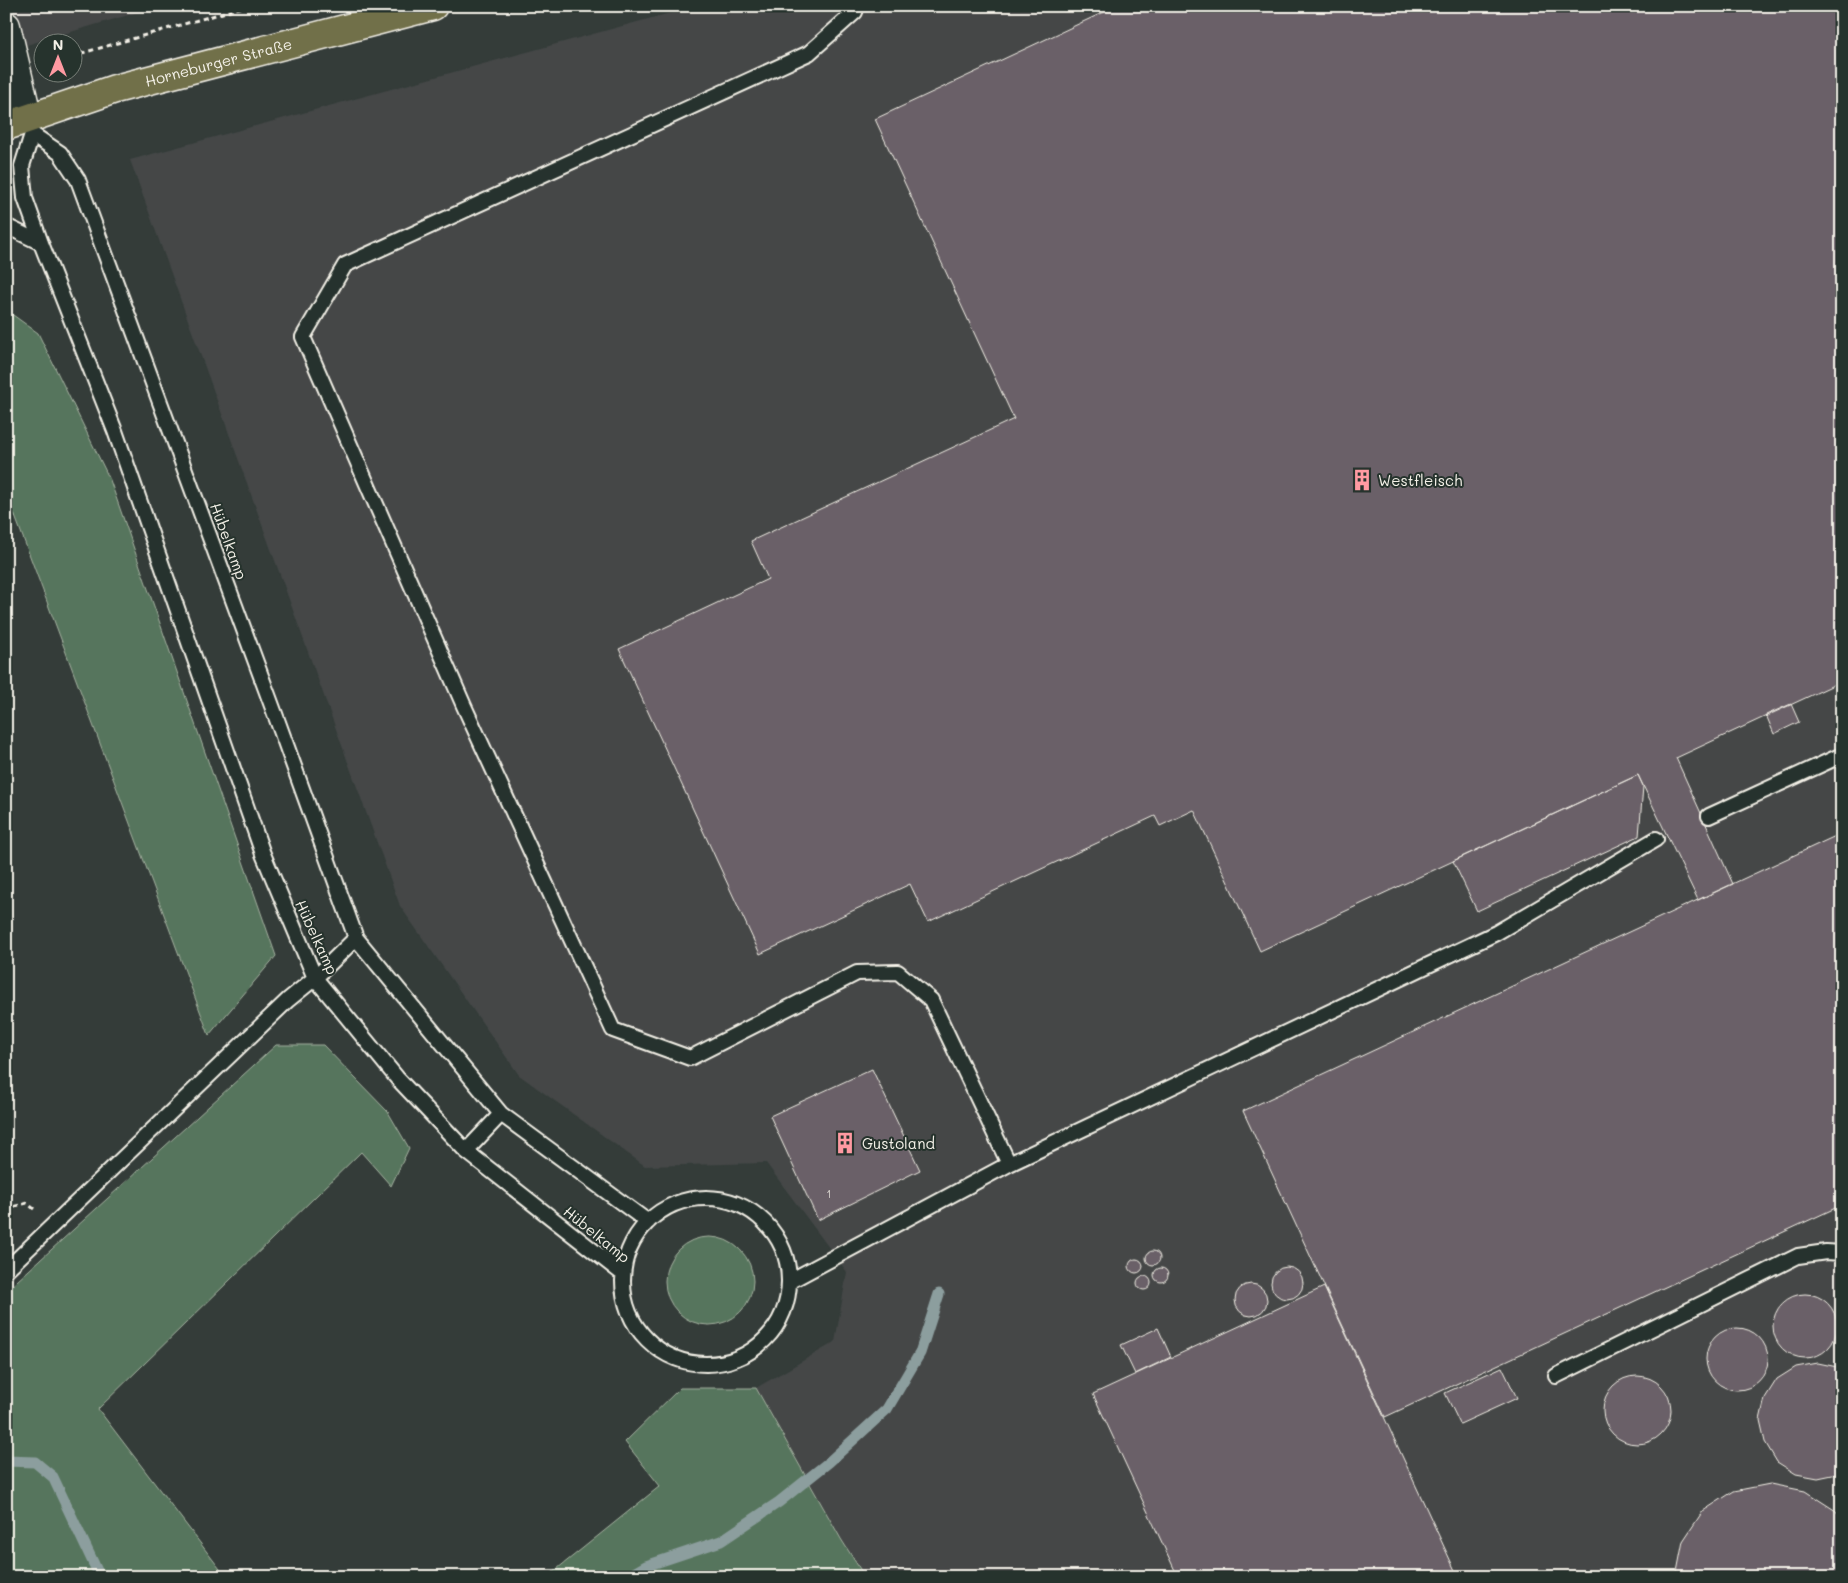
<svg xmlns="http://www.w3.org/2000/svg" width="1848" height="1583" font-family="Mali,sans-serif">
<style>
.built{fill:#444747}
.green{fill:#57755d;stroke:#a6b3a2}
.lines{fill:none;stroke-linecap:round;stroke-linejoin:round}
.stream{stroke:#8c9e9e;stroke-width:11}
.building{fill:#6b6167;stroke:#f4f1e8}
.lane-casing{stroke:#f4f1e8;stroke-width:18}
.street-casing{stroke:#f4f1e8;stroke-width:31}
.primary-casing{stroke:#f4f1e8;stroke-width:31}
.path{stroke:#f4f1e8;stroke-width:3;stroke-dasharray:5 4;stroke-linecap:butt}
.lane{stroke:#26332d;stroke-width:14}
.street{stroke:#26332d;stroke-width:28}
.primary{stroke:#716f4a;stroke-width:28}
.labels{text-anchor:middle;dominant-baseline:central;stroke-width:4;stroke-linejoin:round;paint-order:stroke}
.number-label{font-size:12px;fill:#d2cdc8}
.street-label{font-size:15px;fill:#f4f1e8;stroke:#26332d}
.poi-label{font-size:15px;fill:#f4f1e8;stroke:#26332d;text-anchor:start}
</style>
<rect width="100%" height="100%" fill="#343c39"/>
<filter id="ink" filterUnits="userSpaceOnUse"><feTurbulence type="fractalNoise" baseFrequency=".02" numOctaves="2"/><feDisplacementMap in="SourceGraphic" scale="10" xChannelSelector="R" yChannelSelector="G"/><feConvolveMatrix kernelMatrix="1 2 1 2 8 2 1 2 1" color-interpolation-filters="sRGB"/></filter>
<g filter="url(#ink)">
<!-- built -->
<path class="built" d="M 6,6 L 159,6 L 6,51 Z
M 696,6 L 1842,6 L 1842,1577 L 865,1577 L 841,1539 L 756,1388 L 835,1342 L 847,1272 L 766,1163 L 645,1166 L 519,1075 L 400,906 L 130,160 Z"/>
<!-- green -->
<path class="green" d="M 6,310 L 38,333 L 110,480 L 276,956 L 209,1035 L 6,492 Z
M 276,1045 L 323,1045 L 388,1112 L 409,1148 L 391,1186 L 361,1152 L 98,1409 L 226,1577 L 6,1577 L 6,1291 Z
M665 1281a44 44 0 1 1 88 0a44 44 0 1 1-88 0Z
M 680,1388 L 756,1388 L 841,1539 L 865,1577 L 547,1577 L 660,1486 L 625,1442 Z"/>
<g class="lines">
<!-- stream -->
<path class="stream" d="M 6,1461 L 35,1462 L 53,1477 L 100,1577
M 627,1577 L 646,1566 L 721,1541 L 779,1502 L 829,1462 L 887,1409 L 920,1353 L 939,1294"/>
</g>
<!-- building -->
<path class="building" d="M 1117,6 L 1842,6 L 1842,681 L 1676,758 L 1733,884 L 1698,900 L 1638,775 L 1260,951 L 1194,810 L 1160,826 L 1155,816 L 928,922 L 910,884 L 760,954 L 619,649 L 768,579 L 751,541 L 1014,419 L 875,119 Z
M 1791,704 L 1799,722 L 1774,734 L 1766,715 Z
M 1638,775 L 1643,786 L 1639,836 L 1477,911 L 1453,861 Z
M 1842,833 L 1842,1205 L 1385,1417 L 1243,1111 Z
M 872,1069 L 920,1170 L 818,1220 L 770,1116 Z
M1146 1258a7 7 0 1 1 14 0a7 7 0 1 1-14 0Z
M1129 1266a7 7 0 1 1 14 0a7 7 0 1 1-14 0Z
M1271 1283a16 16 0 1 1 32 0a16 16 0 1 1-32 0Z
M1154 1275a7 7 0 1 1 14 0a7 7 0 1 1-14 0Z
M1137 1283a7 7 0 1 1 14 0a7 7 0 1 1-14 0Z
M1235 1300a16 16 0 1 1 32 0a16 16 0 1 1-32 0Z
M 1324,1287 L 1458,1577 L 1178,1577 L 1093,1394 Z
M1773 1326a32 32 0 1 1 64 0a32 32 0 1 1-64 0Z
M1706 1359a31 31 0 1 1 62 0a31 31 0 1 1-62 0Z
M 1158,1328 L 1171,1357 L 1135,1374 L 1121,1345 Z
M 1818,1363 L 1842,1368 L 1842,1473 L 1818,1478 L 1796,1474 L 1777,1462 L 1765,1442 L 1760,1420 L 1765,1398 L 1777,1379 L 1796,1367 Z
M 1502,1367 L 1517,1398 L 1460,1424 L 1445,1393 Z
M1603 1410a34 34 0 1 1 68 0a34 34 0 1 1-68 0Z
M 1770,1484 L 1805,1491 L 1836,1511 L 1842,1520 L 1842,1577 L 1676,1577 L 1683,1541 L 1703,1511 L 1734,1491 Z"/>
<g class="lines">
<!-- lane casing -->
<g class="lane-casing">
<path id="lane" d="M 857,6 L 855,12 L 809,53 L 345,265 L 303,337 L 464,706 L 613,1030 L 690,1058 L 857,973 L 898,972 L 931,1000 L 1009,1164 L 1496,933 L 1656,839
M 28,119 L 32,134 L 22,166 L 25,198 L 41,243 L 115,431 L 263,854 L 315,978 L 397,1078 L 466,1151 L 623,1274
M 32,134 L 60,153 L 78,180 L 275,714 L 356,938 L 501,1114 L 648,1222
M 6,226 L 41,243
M 1709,816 L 1842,755
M 466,1151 L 501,1114
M623 1281a83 83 0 1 1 166 0a83 83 0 1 1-166 0Z
M 6,1270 L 288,1000 L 315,978 L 356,938
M 790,1281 L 1009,1164
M 1556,1376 L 1798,1256 L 1826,1252 L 1842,1253"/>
</g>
<!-- street casing -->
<g class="street-casing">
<path id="street" d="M 6,26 L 28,119"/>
</g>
<!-- primary casing -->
<g class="primary-casing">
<g id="primary">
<path id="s1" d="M 6,126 L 115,89 L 433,6"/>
</g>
</g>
<!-- path -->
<path class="path" d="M 72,56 L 247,6
M 6,1204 L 12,1207 L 27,1203 L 34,1209"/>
<!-- lane -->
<use href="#lane" class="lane"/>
<!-- street -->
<use href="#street" class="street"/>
<!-- primary -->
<use href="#primary" class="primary"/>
</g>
</g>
<!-- icons -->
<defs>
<g id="building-bare" transform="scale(1.725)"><path d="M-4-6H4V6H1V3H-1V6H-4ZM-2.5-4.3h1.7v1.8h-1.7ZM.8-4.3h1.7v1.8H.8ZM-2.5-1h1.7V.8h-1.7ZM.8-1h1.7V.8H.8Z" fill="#ff9aa2" stroke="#26332d" stroke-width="2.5" paint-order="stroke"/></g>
</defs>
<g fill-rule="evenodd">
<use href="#building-bare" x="1362" y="480"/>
<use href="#building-bare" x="845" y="1143"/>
</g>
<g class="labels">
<!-- number labels -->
<g class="number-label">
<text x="829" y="1193">1</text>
</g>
<!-- street labels -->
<g class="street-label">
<text stroke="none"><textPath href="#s1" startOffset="222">Horneburger Straße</textPath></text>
<text transform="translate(229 541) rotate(70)">Hübelkamp</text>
<text transform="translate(317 937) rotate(65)">Hübelkamp</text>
<text transform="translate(597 1234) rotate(39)">Hübelkamp</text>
</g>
<!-- poi labels -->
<g class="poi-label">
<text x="1378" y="480">Westfleisch</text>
<text x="862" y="1143">Gustoland</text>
</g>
</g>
<!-- margin -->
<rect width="1848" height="1583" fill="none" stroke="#26332d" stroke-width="25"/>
<rect x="12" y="12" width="1823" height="1558" fill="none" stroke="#f4f1e8" stroke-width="2" filter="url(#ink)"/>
<!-- north arrow -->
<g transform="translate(58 58)"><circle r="24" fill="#26332d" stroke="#787f78"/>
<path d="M0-4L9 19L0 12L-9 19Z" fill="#ff9aa2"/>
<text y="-8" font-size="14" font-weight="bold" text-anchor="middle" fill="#f4f1e8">N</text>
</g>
</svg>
